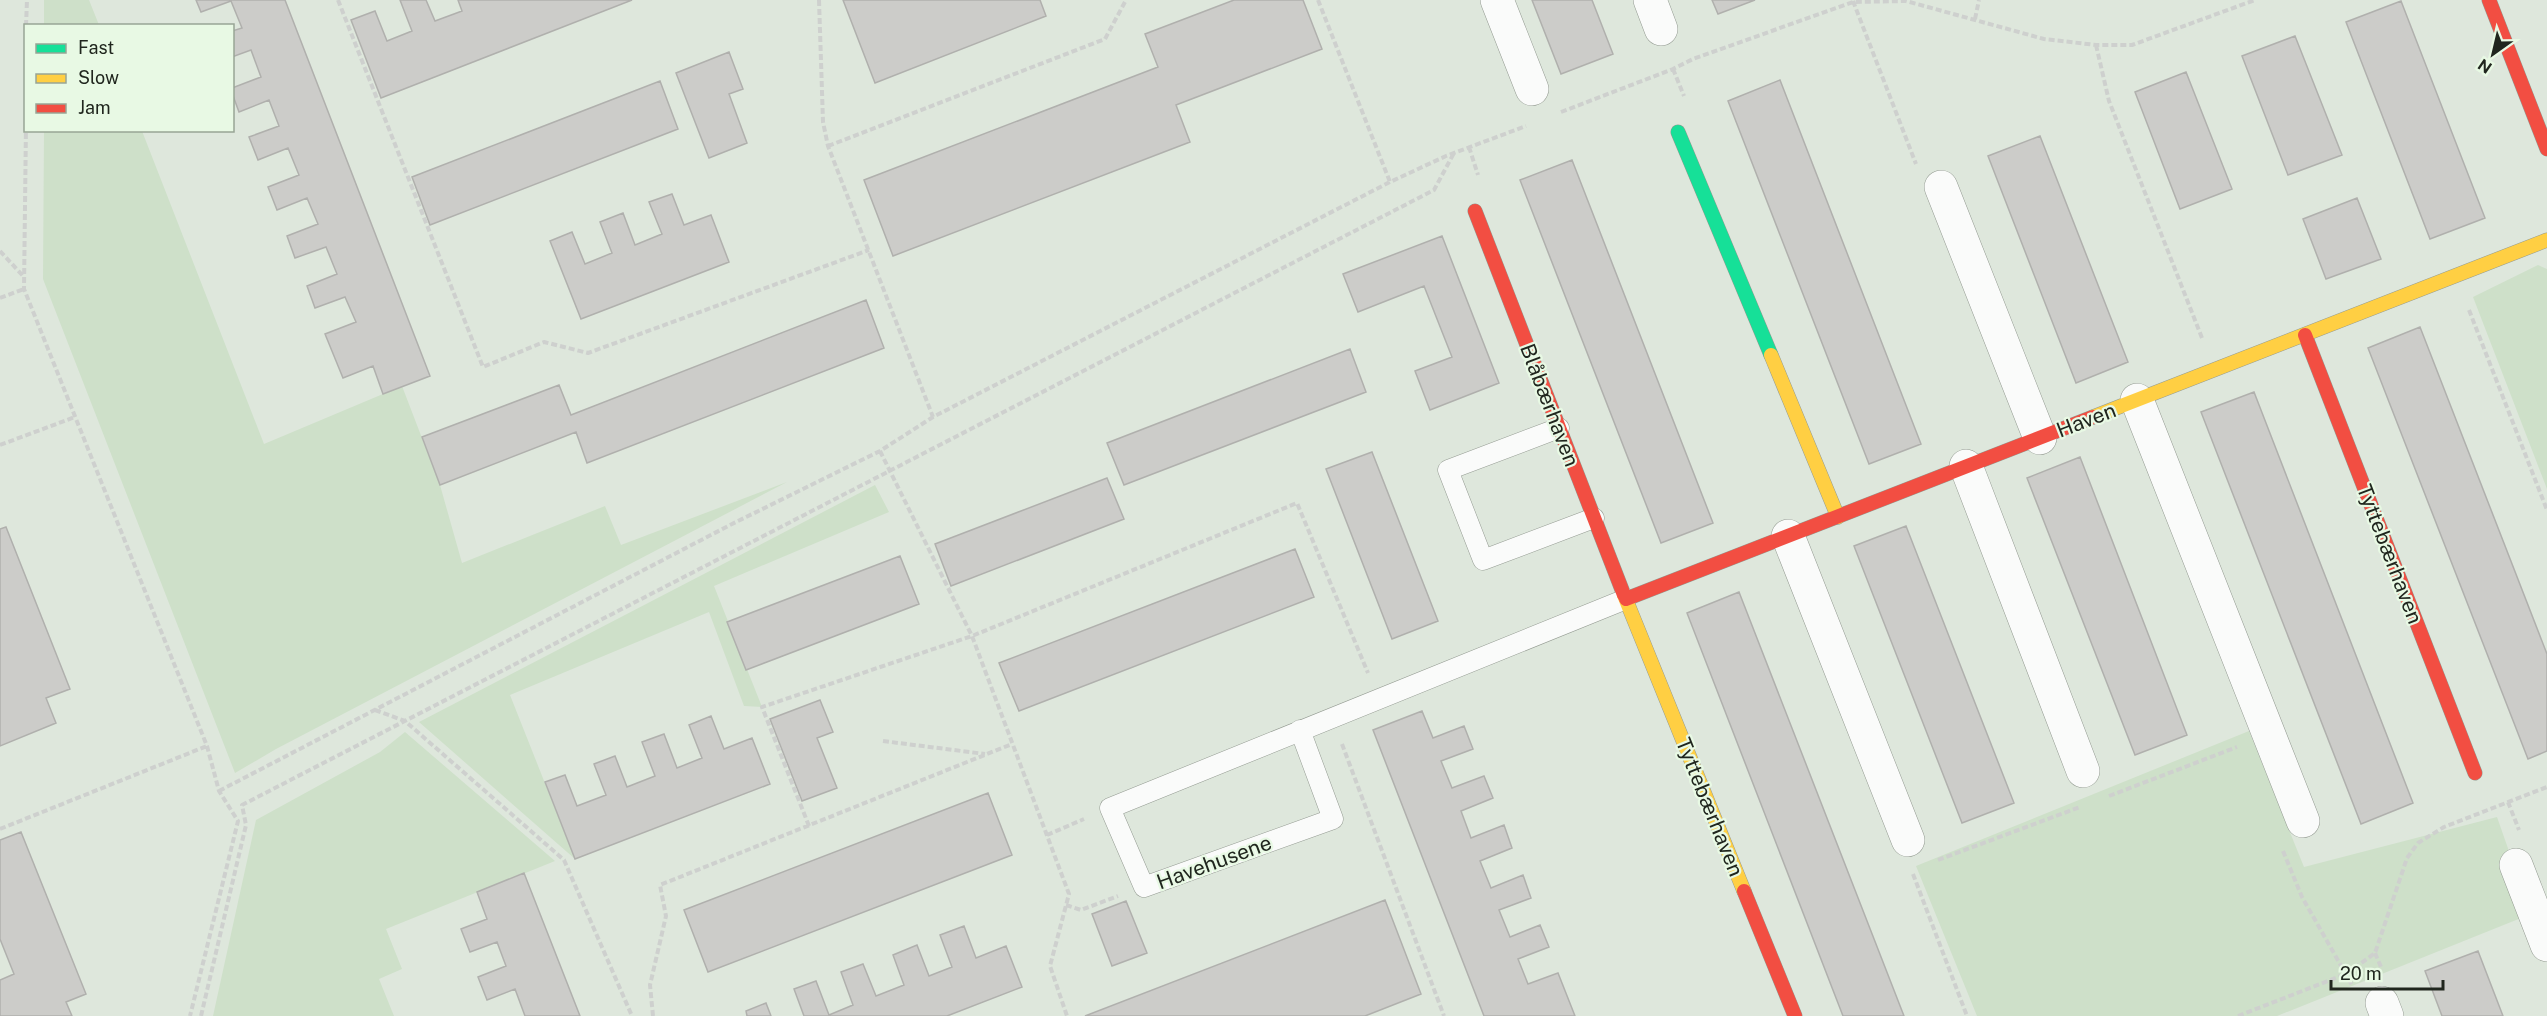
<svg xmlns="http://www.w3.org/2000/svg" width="2547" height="1016" font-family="'Public Sans',sans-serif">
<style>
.green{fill:#cee0c9}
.building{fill:#ccccc9;stroke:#b0b0ad;stroke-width:1.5}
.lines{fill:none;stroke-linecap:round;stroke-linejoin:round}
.lane-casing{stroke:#949b92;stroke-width:21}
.street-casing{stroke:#949b92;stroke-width:34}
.fast-casing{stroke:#949b92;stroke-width:15}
.slow-casing{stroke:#949b92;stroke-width:15}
.jam-casing{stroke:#949b92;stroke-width:15}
.path{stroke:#ced0ce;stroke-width:4;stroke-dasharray:6 3;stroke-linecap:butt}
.lane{stroke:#fafbfa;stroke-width:20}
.street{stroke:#fafbfa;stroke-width:33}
.fast{stroke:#16e098;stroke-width:14}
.slow{stroke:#ffcf43;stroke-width:14}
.jam{stroke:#f24e42;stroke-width:14}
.labels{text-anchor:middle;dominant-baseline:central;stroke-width:4.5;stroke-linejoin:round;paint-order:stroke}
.street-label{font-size:21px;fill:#20261e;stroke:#e8f9e4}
</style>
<rect width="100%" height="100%" fill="#dee7dc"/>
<!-- green -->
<path class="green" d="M 44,0 L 89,0 L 99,25 L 44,25 Z
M 44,131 L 142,131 L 264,444 L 402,386 L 440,485 L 462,563 L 605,506 L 621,545 L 787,482 L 276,749 L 235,773 L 43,279 Z
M 2538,265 L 2547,269 L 2547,489 L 2473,297 Z
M 875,485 L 889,512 L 714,586 L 762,707 L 744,706 L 709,612 L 510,695 L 575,859 L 419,722 Z
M 2249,731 L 2304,867 L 2497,817 L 2531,914 L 2277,1016 L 1977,1016 L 1916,866 Z
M 405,732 L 555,861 L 386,929 L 402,969 L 379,979 L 394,1016 L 213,1016 L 256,820 L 380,752 Z"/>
<!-- building -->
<path class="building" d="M 196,0 L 285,0 L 430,376 L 383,394 L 373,366 L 343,378 L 325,334 L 356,322 L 345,297 L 315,308 L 307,286 L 337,274 L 326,247 L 295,258 L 287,236 L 318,224 L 307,198 L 277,210 L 268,187 L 299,175 L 288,148 L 258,160 L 249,137 L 279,126 L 269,100 L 239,112 L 232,93 L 232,88 L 261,77 L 251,50 L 232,57 L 232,31 L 242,28 L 231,1 L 201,12 Z
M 400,0 L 426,0 L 435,21 L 462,11 L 458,0 L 632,0 L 381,98 L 351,20 L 375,11 L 387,41 L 412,31 Z
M 843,0 L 1040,0 L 1046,16 L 875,83 Z
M 1234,0 L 1303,0 L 1322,49 L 1176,105 L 1190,142 L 893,256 L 864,180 L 1158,67 L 1145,34 Z
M 1532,0 L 1592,0 L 1613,54 L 1561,74 Z
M 1712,0 L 1755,0 L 1718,14 Z
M 2401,1 L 2485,218 L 2430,239 L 2346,22 Z
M 2295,36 L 2342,155 L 2288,175 L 2242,56 Z
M 729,52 L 743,89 L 729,94 L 747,143 L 709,158 L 676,73 Z
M 2186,72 L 2232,189 L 2180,209 L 2135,92 Z
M 1780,80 L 1921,444 L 1869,464 L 1728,101 Z
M 660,81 L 678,129 L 430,225 L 412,177 Z
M 2040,136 L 2128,362 L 2076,383 L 1988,156 Z
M 1572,160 L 1713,523 L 1661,543 L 1520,180 Z
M 672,194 L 684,225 L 711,215 L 729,262 L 581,319 L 550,241 L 572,232 L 585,264 L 612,253 L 600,222 L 623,213 L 635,245 L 662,234 L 649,202 Z
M 2357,198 L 2381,259 L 2326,279 L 2303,219 Z
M 1442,236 L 1499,383 L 1430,410 L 1415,371 L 1452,357 L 1424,286 L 1358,312 L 1343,274 Z
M 866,300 L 884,348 L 587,463 L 576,432 L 440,485 L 422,437 L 559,385 L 571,415 Z
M 2420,327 L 2547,654 L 2547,751 L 2528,759 L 2368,348 Z
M 1350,349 L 1366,392 L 1124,485 L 1107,443 Z
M 2254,392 L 2413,803 L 2361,824 L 2201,412 Z
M 1372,452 L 1438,621 L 1392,639 L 1326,469 Z
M 2080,457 L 2187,735 L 2135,755 L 2027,478 Z
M 1107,478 L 1124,519 L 951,586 L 935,544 Z
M 1906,526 L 2014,803 L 1962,823 L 1854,546 Z
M 6,527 L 70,689 L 46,698 L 56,723 L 0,746 L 0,529 Z
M 1295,549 L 1314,597 L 1019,711 L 999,663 Z
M 900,556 L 919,604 L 746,670 L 727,622 Z
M 1739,592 L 1904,1016 L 1843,1016 L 1687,613 Z
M 820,700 L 833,732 L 817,738 L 837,788 L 802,801 L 770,719 Z
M 1422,711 L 1433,738 L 1464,726 L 1473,749 L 1441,761 L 1452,788 L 1484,776 L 1493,798 L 1461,811 L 1471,838 L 1504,825 L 1512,848 L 1480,861 L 1491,888 L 1523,875 L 1531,898 L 1499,910 L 1510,937 L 1540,925 L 1549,947 L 1518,959 L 1528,984 L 1558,973 L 1575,1016 L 1484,1016 L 1373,730 Z
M 711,716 L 724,749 L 752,738 L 770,784 L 575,859 L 545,782 L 565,775 L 577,806 L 606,795 L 594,764 L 615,756 L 627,787 L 655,776 L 642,742 L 664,734 L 677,768 L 702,758 L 689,725 Z
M 988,793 L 1012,855 L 708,972 L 684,910 Z
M 21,832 L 86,994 L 66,1002 L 72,1016 L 0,1016 L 0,980 L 14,974 L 0,939 L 0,840 Z
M 524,873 L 580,1016 L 525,1016 L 515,989 L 487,1000 L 478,977 L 506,966 L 497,942 L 470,952 L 461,929 L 487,919 L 477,892 Z
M 1385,900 L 1421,994 L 1365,1016 L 1085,1016 Z
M 1126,901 L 1147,953 L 1112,966 L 1092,914 Z
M 964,926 L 976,958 L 1006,946 L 1022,987 L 947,1016 L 804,1016 L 794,989 L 816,981 L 829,1015 L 853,1005 L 841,972 L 863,964 L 876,996 L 904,985 L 893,955 L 917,945 L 929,976 L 952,967 L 940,935 Z
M 2478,951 L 2503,1016 L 2442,1016 L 2425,971 Z
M 766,1003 L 771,1016 L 747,1016 L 746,1011 Z"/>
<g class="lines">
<!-- lane casing -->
<g class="lane-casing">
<path id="lane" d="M 1559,428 L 1448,470 L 1483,560 L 1594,518
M 1300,730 L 1333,819 L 1144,887 L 1110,808 L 1626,599"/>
</g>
<!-- street casing -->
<g class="street-casing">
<path id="street" d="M 1497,0 L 1532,89
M 1650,0 L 1661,29
M 1941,187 L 2040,438
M 2137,400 L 2303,821
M 1966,466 L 2083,771
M 1788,536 L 1908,840
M 2516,865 L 2547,945
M 2382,1003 L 2387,1016"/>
</g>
<!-- fast casing -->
<g class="fast-casing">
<path id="fast" d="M 1678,132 L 1771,355"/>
</g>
<!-- slow casing -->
<g class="slow-casing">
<path id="slow" d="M 1771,355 L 1838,517
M 2093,417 L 2547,240
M 1624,595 L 1744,891"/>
</g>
<!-- jam casing -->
<g class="jam-casing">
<path id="jam" d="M 2489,0 L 2547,149
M 1475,211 L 1624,595
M 2305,335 L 2475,773
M 1626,599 L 2093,417
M 1744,891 L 1795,1016"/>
</g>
<!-- path -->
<path class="path" d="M 338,0 L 483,367 L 544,342 L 588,353 L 869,250
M 819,0 L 823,122 L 828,146 L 933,417
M 1318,0 L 1390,182
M 1853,1 L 1916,164
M 1975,19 L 1979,0
M 26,26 L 27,0
M 2096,45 L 2109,101 L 2202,338
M 1673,69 L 1684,96
M 1561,112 L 1673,69 L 1693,59 L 1853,2 L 1906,1 L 2044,39 L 2096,45 L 2132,45 L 2255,0
M 26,124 L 24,289 L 207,746 L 219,791 L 238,821 L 190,1016
M 828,146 L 1105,39 L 1126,0
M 1469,147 L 1478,175
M 0,251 L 24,277
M 0,298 L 24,289
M 2469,310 L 2547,510
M 0,445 L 75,417
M 880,451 L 972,636 L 1069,894 L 1050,966 L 1067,1016
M 375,710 L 405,721 L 564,860 L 632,1016
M 883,741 L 985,754
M 1342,744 L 1444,1016
M 219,791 L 732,524 L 880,451 L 933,417 L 1390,182 L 1446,156 L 1526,126
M 2109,796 L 2237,747
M 2508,802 L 2519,830
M 809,826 L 762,707 L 972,636 L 1297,503 L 1368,673
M 0,829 L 207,746
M 1047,835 L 1084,819
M 2283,851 L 2302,897 L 2352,985
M 1938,860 L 2080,807
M 1913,874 L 1967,1016
M 1066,905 L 1081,910 L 1118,896
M 2375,953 L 2381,967
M 201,1016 L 246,825 L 242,805 L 1434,190 L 1454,153
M 653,1016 L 650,985 L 666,916 L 660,885 L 1012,744
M 2238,1016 L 2346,974 L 2375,953 L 2407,858 L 2418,843 L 2444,827 L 2547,787"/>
<!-- lane -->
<use href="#lane" class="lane"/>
<!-- street -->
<use href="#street" class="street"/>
<!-- fast -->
<use href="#fast" class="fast"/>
<!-- slow -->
<use href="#slow" class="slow"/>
<!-- jam -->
<use href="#jam" class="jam"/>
</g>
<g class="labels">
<!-- street labels -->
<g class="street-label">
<text transform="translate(1550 405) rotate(69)">Blåbærhaven</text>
<text transform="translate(2086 420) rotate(-21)">Haven</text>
<text transform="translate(2390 554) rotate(69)">Tyttebærhaven</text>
<text transform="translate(1710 807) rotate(68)">Tyttebærhaven</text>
<text transform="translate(1214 862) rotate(-20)">Havehusene</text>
</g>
</g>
<!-- legend -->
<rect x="24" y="24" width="210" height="108" fill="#e8f9e4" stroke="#98a595" stroke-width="1.5"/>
<rect x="36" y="44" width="30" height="9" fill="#16e098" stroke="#98a595" stroke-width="1.5"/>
<text x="78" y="54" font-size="18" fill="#20261e">Fast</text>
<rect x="36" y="74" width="30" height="9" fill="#ffcf43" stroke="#98a595" stroke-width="1.5"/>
<text x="78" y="84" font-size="18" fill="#20261e">Slow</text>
<rect x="36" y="104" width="30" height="9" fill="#f24e42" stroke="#98a595" stroke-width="1.5"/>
<text x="78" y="114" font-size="18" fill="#20261e">Jam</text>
<!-- north arrow -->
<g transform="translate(2493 54) rotate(214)" stroke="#e8f9e4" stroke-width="4.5" paint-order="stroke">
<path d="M0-4.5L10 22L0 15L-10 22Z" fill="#20261e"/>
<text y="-9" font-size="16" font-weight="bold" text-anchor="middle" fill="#20261e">N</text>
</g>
<!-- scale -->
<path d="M2331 980v9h112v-9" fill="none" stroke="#20261e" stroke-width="3"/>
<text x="2340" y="980" font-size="18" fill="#20261e" stroke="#e8f9e4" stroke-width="4.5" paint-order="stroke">20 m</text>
</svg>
